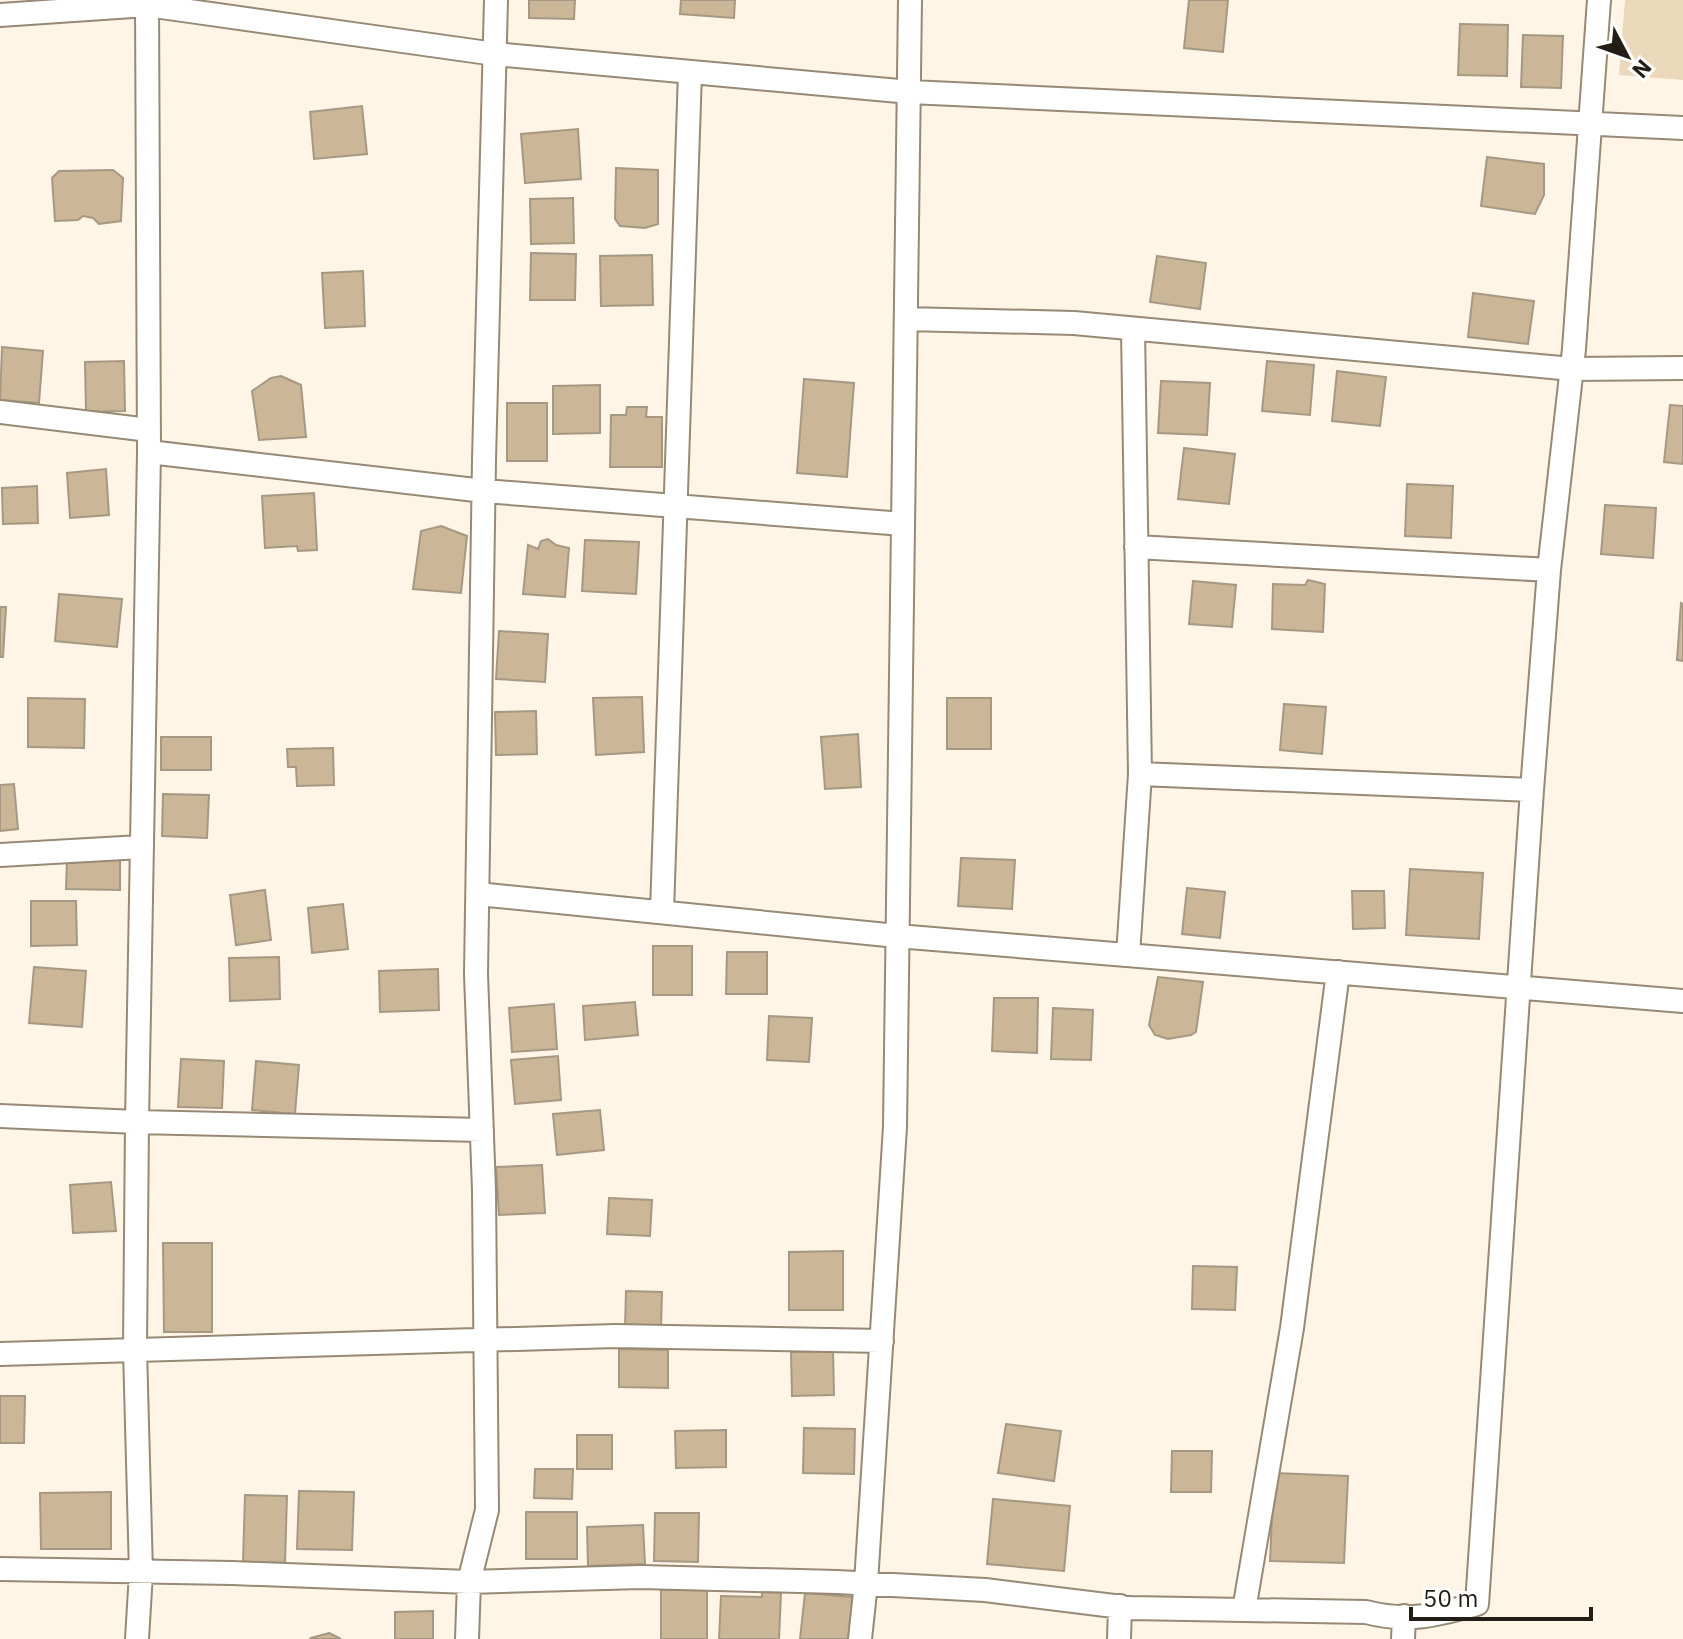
<svg xmlns="http://www.w3.org/2000/svg" width="1683" height="1639" font-family="'IBM Plex Sans',sans-serif">
<style>
.green{fill:#ebd8bb}
.building{fill:#cbb697;stroke:#a69882;stroke-width:2}
.lines{fill:none;stroke-linecap:round;stroke-linejoin:round}
.street-casing{stroke:#978973;stroke-width:26}
.street{stroke:#fff;stroke-width:22}
</style>
<rect width="100%" height="100%" fill="#fef5e7"/>
<!-- green -->
<path class="green" d="M 1625,0 L 1683,0 L 1683,80 L 1619,75 Z"/>
<!-- building -->
<path class="building" d="M 529,0 L 575,0 L 574,19 L 529,18 Z
M 681,0 L 735,0 L 734,18 L 680,14 Z
M 1189,0 L 1228,0 L 1223,52 L 1184,48 Z
M 1460,24 L 1508,25 L 1507,76 L 1458,75 Z
M 1523,35 L 1563,36 L 1561,88 L 1521,87 Z
M 362,106 L 367,154 L 314,159 L 310,112 Z
M 578,129 L 581,179 L 525,183 L 521,134 Z
M 1487,157 L 1544,164 L 1544,195 L 1535,214 L 1481,206 Z
M 616,168 L 658,170 L 658,224 L 645,228 L 620,226 L 615,219 Z
M 113,170 L 123,178 L 121,221 L 99,224 L 93,218 L 83,216 L 78,220 L 55,221 L 52,178 L 59,171 Z
M 573,198 L 574,243 L 531,244 L 530,199 Z
M 531,253 L 576,254 L 575,300 L 530,300 Z
M 652,255 L 653,305 L 601,306 L 600,256 Z
M 1157,256 L 1206,263 L 1200,309 L 1150,302 Z
M 363,271 L 365,326 L 325,328 L 322,273 Z
M 1473,293 L 1534,301 L 1528,344 L 1468,337 Z
M 2,347 L 43,351 L 39,403 L 0,400 Z
M 124,361 L 125,411 L 86,412 L 85,362 Z
M 1267,361 L 1314,365 L 1310,415 L 1262,411 Z
M 1337,371 L 1386,377 L 1380,426 L 1332,421 Z
M 281,376 L 301,385 L 306,437 L 259,440 L 252,391 L 271,378 Z
M 804,379 L 854,383 L 847,477 L 797,473 Z
M 1161,381 L 1210,383 L 1207,435 L 1158,433 Z
M 600,385 L 600,433 L 553,434 L 553,386 Z
M 507,403 L 547,403 L 547,461 L 507,461 Z
M 1670,405 L 1683,406 L 1683,464 L 1664,462 Z
M 627,407 L 647,407 L 646,417 L 662,417 L 662,467 L 610,467 L 611,415 L 626,415 Z
M 1184,448 L 1235,454 L 1229,504 L 1178,499 Z
M 106,469 L 109,515 L 70,518 L 67,473 Z
M 1407,484 L 1453,486 L 1451,538 L 1405,536 Z
M 37,486 L 38,523 L 3,524 L 2,488 Z
M 314,493 L 317,550 L 298,551 L 297,546 L 265,548 L 262,496 Z
M 1605,505 L 1656,508 L 1653,558 L 1601,554 Z
M 441,526 L 467,536 L 461,593 L 413,589 L 421,531 Z
M 548,539 L 556,545 L 569,548 L 565,597 L 523,594 L 528,545 L 538,549 L 541,541 Z
M 585,540 L 639,542 L 636,594 L 582,591 Z
M 1308,580 L 1325,584 L 1323,632 L 1272,629 L 1273,584 L 1305,585 Z
M 1193,581 L 1236,585 L 1232,627 L 1189,624 Z
M 59,594 L 122,599 L 117,647 L 55,641 Z
M 1681,603 L 1683,604 L 1683,661 L 1677,660 Z
M 0,607 L 6,607 L 3,657 L 0,657 Z
M 499,631 L 548,634 L 545,682 L 496,679 Z
M 642,697 L 644,752 L 596,755 L 593,698 Z
M 28,698 L 85,699 L 84,748 L 28,747 Z
M 947,698 L 991,698 L 991,749 L 947,749 Z
M 1284,704 L 1326,707 L 1322,754 L 1280,750 Z
M 536,711 L 537,754 L 496,755 L 495,712 Z
M 858,734 L 861,787 L 825,789 L 821,737 Z
M 161,737 L 211,737 L 211,770 L 161,770 Z
M 333,748 L 334,785 L 297,786 L 296,767 L 288,767 L 287,749 Z
M 14,784 L 18,829 L 0,831 L 0,785 Z
M 163,794 L 209,795 L 207,838 L 162,836 Z
M 961,858 L 1015,860 L 1012,909 L 958,906 Z
M 67,859 L 120,860 L 120,890 L 66,889 Z
M 1410,869 L 1483,873 L 1479,939 L 1406,935 Z
M 1187,888 L 1225,892 L 1220,938 L 1182,934 Z
M 265,890 L 271,940 L 236,945 L 230,895 Z
M 1352,891 L 1384,891 L 1385,928 L 1353,929 Z
M 31,901 L 76,901 L 77,945 L 31,946 Z
M 343,904 L 348,949 L 312,953 L 308,908 Z
M 653,946 L 692,946 L 692,995 L 653,995 Z
M 727,952 L 767,952 L 767,994 L 726,994 Z
M 279,957 L 280,999 L 230,1001 L 229,958 Z
M 34,967 L 86,971 L 82,1027 L 29,1023 Z
M 438,969 L 439,1010 L 380,1012 L 379,971 Z
M 1158,977 L 1203,982 L 1196,1032 L 1191,1035 L 1168,1039 L 1155,1035 L 1149,1025 Z
M 994,998 L 1038,998 L 1037,1053 L 992,1051 Z
M 635,1002 L 638,1035 L 585,1040 L 583,1006 Z
M 554,1004 L 557,1049 L 512,1052 L 509,1008 Z
M 1053,1008 L 1093,1010 L 1091,1060 L 1051,1059 Z
M 769,1016 L 812,1018 L 809,1062 L 767,1060 Z
M 558,1056 L 561,1100 L 515,1104 L 511,1060 Z
M 181,1059 L 224,1061 L 222,1108 L 178,1107 Z
M 256,1061 L 299,1065 L 295,1114 L 252,1110 Z
M 600,1110 L 604,1150 L 557,1155 L 553,1114 Z
M 542,1165 L 545,1213 L 499,1215 L 496,1167 Z
M 111,1182 L 116,1231 L 73,1233 L 70,1185 Z
M 609,1198 L 652,1200 L 650,1236 L 607,1234 Z
M 163,1243 L 212,1243 L 212,1332 L 164,1332 Z
M 843,1251 L 843,1310 L 789,1310 L 789,1252 Z
M 1193,1266 L 1237,1267 L 1235,1310 L 1192,1309 Z
M 626,1291 L 662,1292 L 661,1329 L 625,1328 Z
M 619,1349 L 668,1350 L 668,1388 L 619,1387 Z
M 833,1351 L 834,1395 L 792,1396 L 791,1352 Z
M 0,1396 L 25,1396 L 24,1443 L 0,1443 Z
M 1006,1424 L 1061,1431 L 1054,1481 L 998,1473 Z
M 804,1428 L 855,1429 L 854,1474 L 803,1473 Z
M 726,1430 L 726,1467 L 676,1468 L 675,1431 Z
M 577,1435 L 612,1435 L 612,1469 L 577,1469 Z
M 1172,1451 L 1212,1451 L 1211,1492 L 1171,1492 Z
M 535,1469 L 573,1469 L 572,1499 L 534,1498 Z
M 1274,1473 L 1348,1476 L 1344,1563 L 1270,1561 Z
M 299,1491 L 354,1492 L 352,1550 L 297,1549 Z
M 111,1492 L 111,1549 L 41,1549 L 40,1493 Z
M 245,1495 L 287,1496 L 285,1563 L 243,1562 Z
M 993,1499 L 1070,1506 L 1064,1571 L 987,1564 Z
M 526,1512 L 577,1512 L 577,1559 L 526,1559 Z
M 655,1513 L 699,1513 L 698,1562 L 654,1561 Z
M 643,1525 L 645,1564 L 588,1566 L 587,1527 Z
M 661,1590 L 707,1590 L 707,1639 L 661,1639 Z
M 762,1592 L 781,1593 L 779,1639 L 719,1639 L 721,1596 L 762,1597 Z
M 805,1593 L 853,1597 L 849,1639 L 800,1639 Z
M 433,1611 L 433,1639 L 395,1639 L 395,1612 Z
M 329,1633 L 341,1639 L 310,1639 L 311,1638 Z"/>
<g class="lines">
<!-- street casing -->
<g class="street-casing">
<path id="street" d="M 0,15 L 147,5 L 495,54 L 910,92 L 1683,128
M 906,319 L 1074,323 L 1572,369 L 1683,368
M 0,412 L 149,430
M 149,452 L 484,491 L 903,524
M 1136,547 L 1549,570
M 1140,774 L 1532,790
M 0,855 L 141,847
M 478,894 L 897,936 L 1683,1001
M 662,912 L 690,72
M 1128,955 L 1140,774 L 1133,329
M 0,1116 L 137,1122 L 482,1130
M 0,1354 L 615,1336 L 882,1341
M 0,1569 L 232,1573 L 469,1582 L 641,1577 L 837,1582 L 985,1590 L 1130,1608 L 1366,1612 C 1408,1623 1437,1615 1477,1604 L 1532,790 L 1549,570 L 1574,349 L 1599,0
M 1244,1610 L 1292,1328 L 1338,972
M 137,1639 L 141,1573 L 135,1349 L 137,1122 L 149,452 L 147,0
M 467,1639 L 469,1582 L 487,1510 L 484,1190 L 476,974 L 484,460 L 496,0
M 860,1639 L 866,1583 L 895,1127 L 910,0
M 1119,1639 L 1120,1606
M 1403,1639 L 1404,1616"/>
</g>
<!-- street -->
<use href="#street" class="street"/>
</g>
<!-- north arrow -->
<g transform="translate(1627 56) rotate(131)" stroke="#ffffff" stroke-width="6" paint-order="stroke">
<path d="M0-6L14 30L0 20L-14 30Z" fill="#231e15"/>
<text y="-12" font-size="22" font-weight="bold" text-anchor="middle" fill="#231e15">N</text>
</g>
<!-- scale -->
<path d="M1411 1607v12h180v-12" fill="none" stroke="#231e15" stroke-width="4"/>
<text x="1423" y="1607" font-size="24" fill="#231e15" stroke="#ffffff" stroke-width="6" paint-order="stroke">50 m</text>
</svg>
